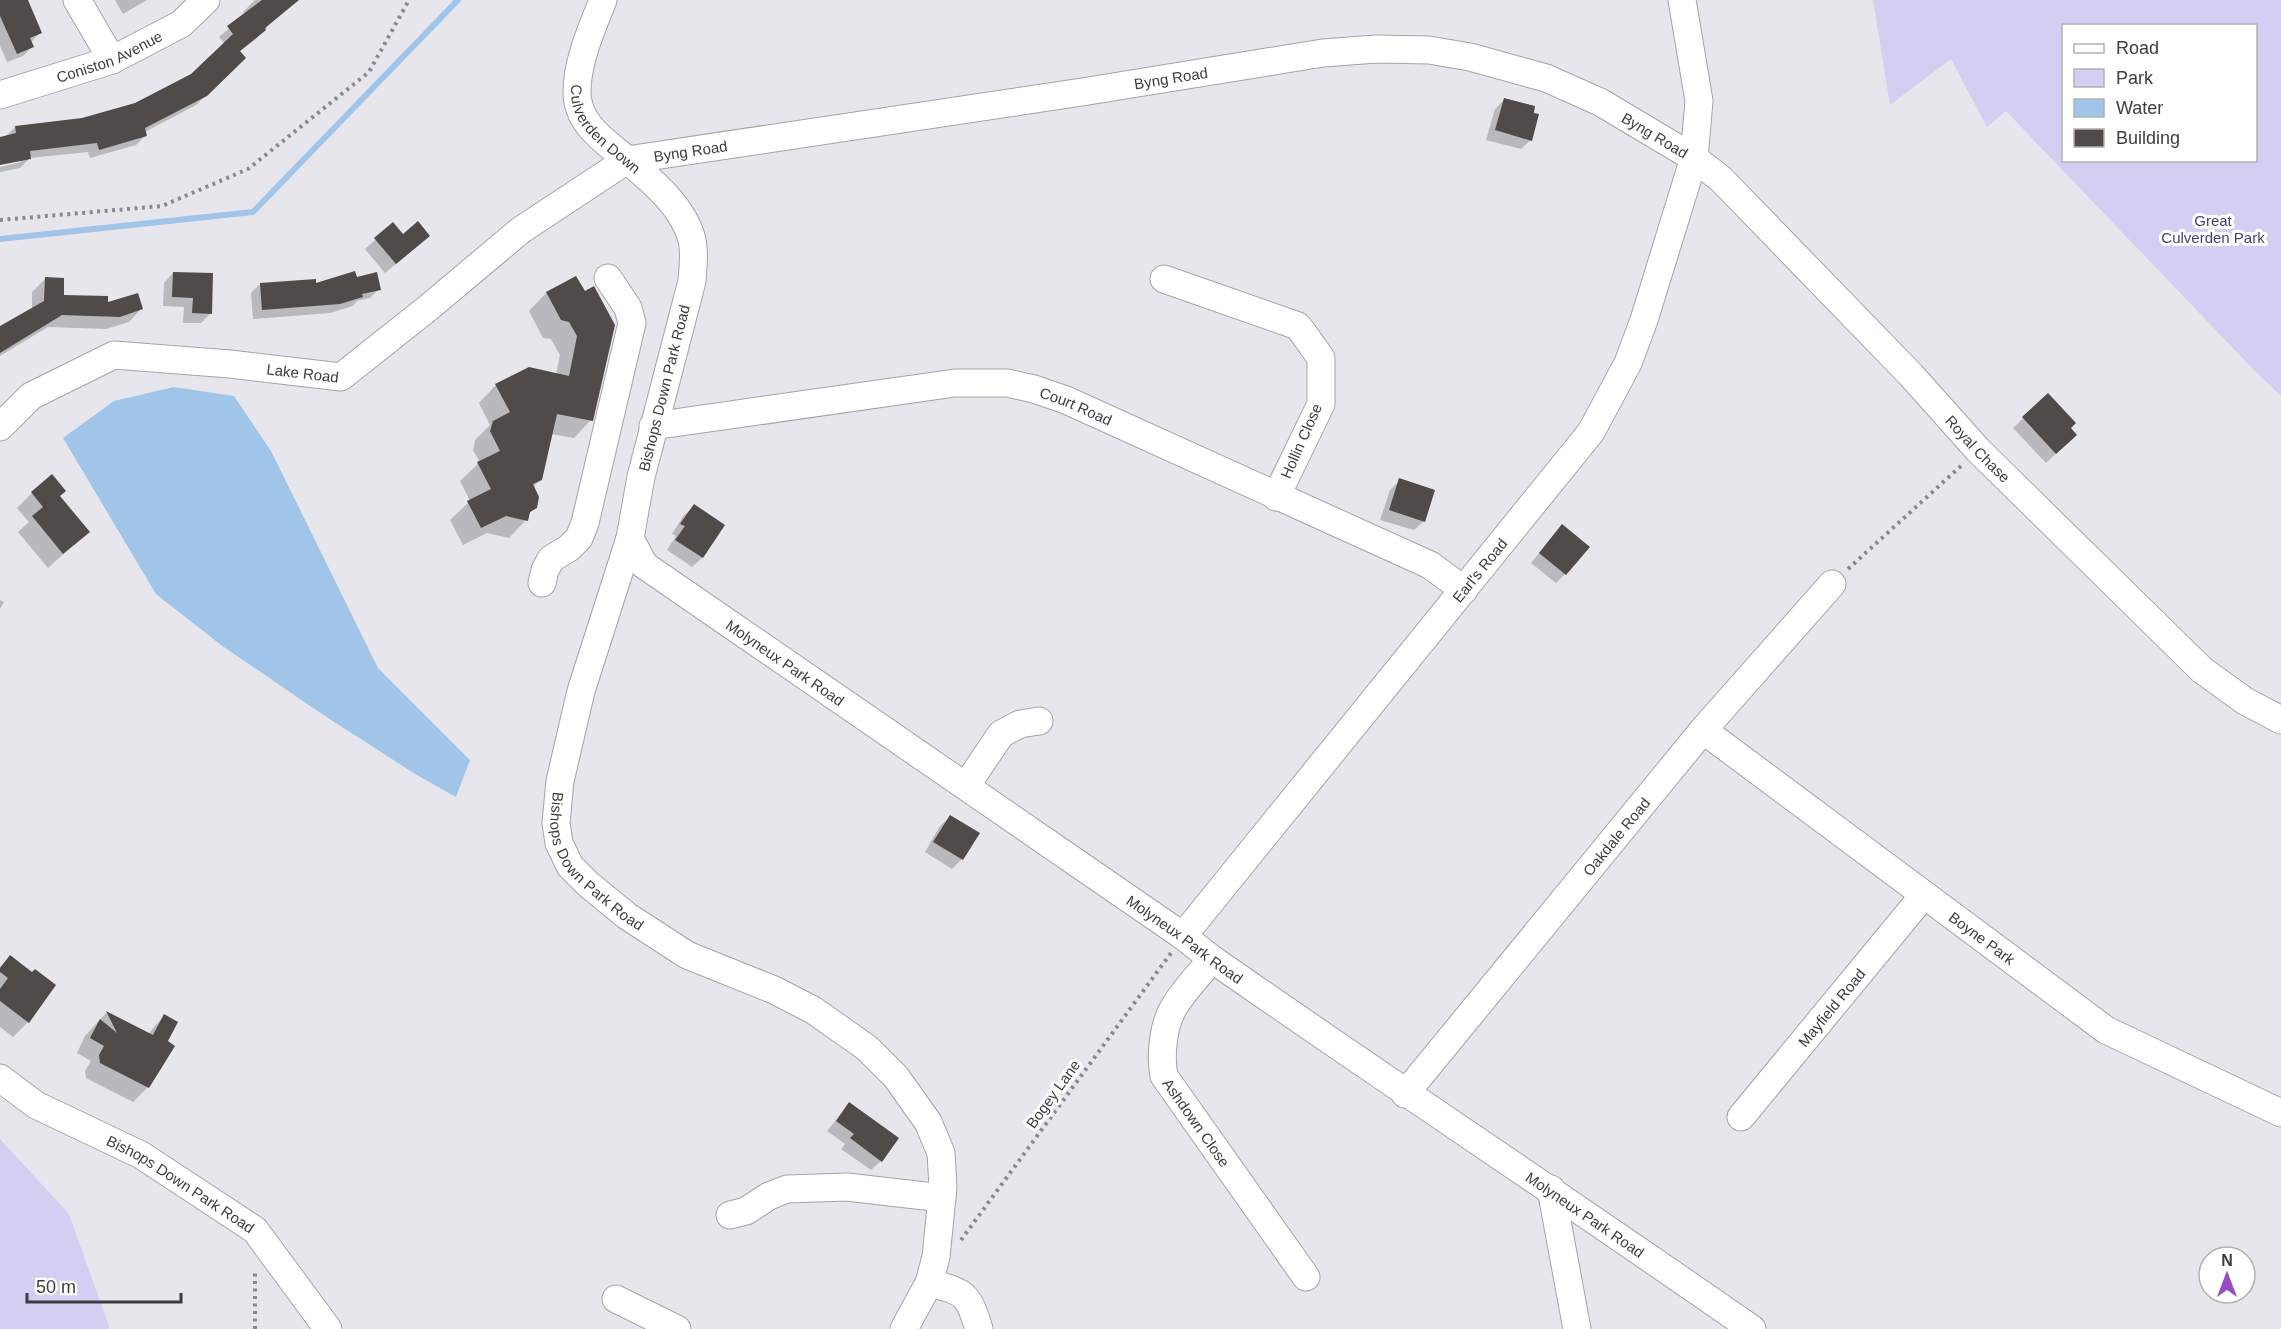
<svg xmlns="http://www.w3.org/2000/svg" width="2281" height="1329" font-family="Helvetica,sans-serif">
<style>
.green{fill:#d4cef2;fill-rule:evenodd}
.water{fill:#a0c5e8}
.shadow{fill:#0003}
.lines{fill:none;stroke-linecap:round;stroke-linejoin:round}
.stream{stroke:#a0c5e8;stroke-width:6}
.building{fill:#504a48}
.minor-casing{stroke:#a4a3a9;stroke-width:29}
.path{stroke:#8a898e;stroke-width:4;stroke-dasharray:3 4.5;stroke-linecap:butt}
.minor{stroke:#fff;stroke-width:27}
.labels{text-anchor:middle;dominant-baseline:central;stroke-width:6;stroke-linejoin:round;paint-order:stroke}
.street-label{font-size:15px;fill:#3d3c3f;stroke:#fff}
.park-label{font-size:15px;fill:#4b3c76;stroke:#fff}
</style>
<rect width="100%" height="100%" fill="#e7e6ed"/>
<!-- green -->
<path class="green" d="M 1873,0 L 2281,0 L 2281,396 L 2252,368 L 2006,111 L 1987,127 L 1951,59 L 1890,105 ZM 2064,26 L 2256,26 L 2256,160 L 2064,160 Z
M 0,1139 L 69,1214 L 110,1329 L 0,1329 Z"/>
<!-- water -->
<path class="water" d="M 174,387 L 234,396 L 271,451 L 378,668 L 470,760 L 456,797 L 415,774 L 322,714 L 221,645 L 156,594 L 63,438 L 114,401 Z"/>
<!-- shadow -->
<path class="shadow" d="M 0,0 L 27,0 L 40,33 L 30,43 L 32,47 L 23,56 L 7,62 L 0,46 Z
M 115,0 L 147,0 L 123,14 Z
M 255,0 L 292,0 L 255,40 L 239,52 L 244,58 L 196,105 L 145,132 L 146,135 L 136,145 L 90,158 L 88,152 L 30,158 L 20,168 L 0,172 L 0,167 L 21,162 L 21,159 L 0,164 L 0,138 L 5,137 L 15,127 L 82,119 L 136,105 L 192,75 L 225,44 L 219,37 L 245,15 L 243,12 Z
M 1505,99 L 1531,140 L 1521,149 L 1486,140 L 1495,109 Z
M 393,224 L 403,236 L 419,245 L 385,273 L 365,249 Z
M 173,273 L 211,313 L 201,323 L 183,323 L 184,307 L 163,306 L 164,283 Z
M 575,278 L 591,420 L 574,438 L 551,434 L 541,479 L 533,487 L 535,507 L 528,515 L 526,520 L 509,538 L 487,533 L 463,545 L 450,520 L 470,501 L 460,481 L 480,462 L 473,450 L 475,440 L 490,425 L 479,403 L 496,385 L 556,374 L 560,355 L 551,339 L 543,338 L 529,311 L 546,293 Z
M 45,279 L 62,297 L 141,309 L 129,322 L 106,329 L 48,327 L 0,356 L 0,328 L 32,309 L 32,292 Z
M 356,279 L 379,289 L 370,298 L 357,301 L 353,306 L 330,313 L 253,319 L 251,293 L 260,284 L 315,285 Z
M 2048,395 L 2069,428 L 2066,444 L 2046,463 L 2013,428 Z
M 1400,480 L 1424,521 L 1414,530 L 1380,520 L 1390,490 Z
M 32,493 L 59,496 L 88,532 L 48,568 L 18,532 L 29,522 L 17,508 Z
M 694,506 L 723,526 L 702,558 L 692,567 L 667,550 L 676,536 L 672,534 L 684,515 Z
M 1553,536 L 1565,574 L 1556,583 L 1531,563 Z
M 0,600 L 4,602 L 0,609 Z
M 950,817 L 962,859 L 952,869 L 925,852 L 940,826 Z
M 10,957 L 32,974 L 54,986 L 28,1022 L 13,1037 L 0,1027 L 0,967 Z
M 106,1013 L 148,1034 L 164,1016 L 148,1087 L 133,1102 L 86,1078 L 85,1071 L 91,1061 L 77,1053 L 85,1036 Z
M 849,1104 L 881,1161 L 871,1170 L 841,1149 L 845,1144 L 827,1131 Z"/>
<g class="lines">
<!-- stream -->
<path class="stream" d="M 0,239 L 253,212 L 458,0"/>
</g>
<!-- building -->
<path class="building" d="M 0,0 L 28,0 L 42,33 L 30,38 L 34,47 L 17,54 L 0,16 Z
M 262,0 L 299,0 L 265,28 L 266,30 L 240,51 L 246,58 L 207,96 L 145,128 L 147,136 L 99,150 L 97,143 L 30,151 L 31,159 L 0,165 L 0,137 L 16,133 L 15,126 L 82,118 L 135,103 L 191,74 L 233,34 L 227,26 Z
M 1504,98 L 1535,106 L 1534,113 L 1539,114 L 1532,141 L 1495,130 Z
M 418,221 L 430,236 L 396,264 L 374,238 L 393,222 L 403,234 Z
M 355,271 L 357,277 L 377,272 L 381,290 L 362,294 L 363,297 L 340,304 L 262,310 L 260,283 L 316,279 L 316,283 Z
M 173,272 L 213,273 L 212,314 L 192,313 L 193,298 L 172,297 Z
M 576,276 L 585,291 L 594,286 L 615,325 L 593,421 L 557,414 L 542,480 L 533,484 L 539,497 L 537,508 L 530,512 L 528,521 L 506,516 L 481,528 L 467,501 L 491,489 L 477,462 L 500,451 L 490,431 L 493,421 L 510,412 L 495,384 L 529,367 L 569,376 L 577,336 L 569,322 L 561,320 L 546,292 Z
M 45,277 L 64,278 L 64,295 L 108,296 L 108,302 L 138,293 L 143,309 L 120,317 L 62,315 L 0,353 L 0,326 L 44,301 Z
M 2048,393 L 2076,423 L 2071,428 L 2077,435 L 2056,454 L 2022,417 Z
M 52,474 L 66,491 L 60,496 L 90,532 L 63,554 L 32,516 L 43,507 L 31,492 Z
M 1399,478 L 1435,490 L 1425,522 L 1389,510 Z
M 694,504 L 725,525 L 703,558 L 675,540 L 685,526 L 680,524 Z
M 1562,524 L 1590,547 L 1566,575 L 1539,553 Z
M 950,815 L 980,833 L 963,860 L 933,842 Z
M 10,955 L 32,972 L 35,969 L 56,985 L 29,1023 L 0,1001 L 0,989 L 8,978 L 0,972 L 0,968 Z
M 106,1011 L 153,1035 L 164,1014 L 178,1022 L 168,1041 L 175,1046 L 149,1088 L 100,1063 L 99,1055 L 104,1046 L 90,1038 L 100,1019 L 117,1033 Z
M 849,1102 L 899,1138 L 882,1162 L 850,1138 L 854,1134 L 836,1121 Z"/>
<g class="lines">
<!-- minor casing -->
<g class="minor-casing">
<g id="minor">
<path d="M 77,0 L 112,60"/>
<path id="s1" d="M 603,0 C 592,28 577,61 577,92 C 577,124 605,141 626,159 C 651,180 684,207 692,240 C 695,253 693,268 692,281 L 641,477 L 630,538 L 581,691 L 560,781 L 556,823 L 559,843 L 570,866 L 588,884 L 627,916 L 687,955 L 774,990 L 813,1010 L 867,1048 L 896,1077 L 928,1122 L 941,1153 L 943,1187 L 936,1257 L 929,1283 L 904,1329"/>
<path id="s2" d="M 0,95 L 112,60 L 181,24 L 206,0"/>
<path d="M 1164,279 L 1298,326 L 1321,358 L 1321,404 L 1276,497"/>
<path id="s3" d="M 653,426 L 955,383 L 1007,383 L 1034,389 L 1066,400 L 1430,565 L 1464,590"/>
<path id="s4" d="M 0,427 L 31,396 L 114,355 L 230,364 L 341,377 L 428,308 L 521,230 L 627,160 L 1082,92 L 1323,53 L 1376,49 L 1429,50 L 1470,57 L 1546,78 L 1600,102 L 1694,158 L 1721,179 L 1911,375 L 1978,450 L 2202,670 L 2245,701 L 2281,720"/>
<path id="s5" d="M 630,538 L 644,565 L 1183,936 L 1212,959 C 1391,1084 1573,1204 1752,1329"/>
<path d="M 542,583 L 545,570 L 551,559 L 569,548 L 579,538 L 585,523 L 632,323 L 628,308 L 608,278"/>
<path id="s6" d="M 1703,730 L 2106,1030 L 2281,1113"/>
<path d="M 966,786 L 1001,734 L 1020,724 L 1039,721"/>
<path id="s7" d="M 1183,936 L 1591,432 L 1628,363 L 1644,320 L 1694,158 L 1699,101 L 1682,0"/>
<path id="s8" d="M 1212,959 C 1199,975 1184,990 1174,1007 C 1163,1025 1160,1056 1164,1076 L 1306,1277"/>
<path id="s9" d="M 0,1078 L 36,1105 L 141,1155 L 255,1230 L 328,1329"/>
<path id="s10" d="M 1405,1094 L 1703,730 L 1832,584"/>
<path id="s11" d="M 1741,1117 L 1923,896"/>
<path d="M 1551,1189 L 1577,1329"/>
<path d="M 730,1215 L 746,1211 L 769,1196 L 787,1189 L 847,1187 L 942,1198"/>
<path d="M 929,1283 C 965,1292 968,1293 979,1329"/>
<path d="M 616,1299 L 677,1329"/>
</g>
</g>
<!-- path -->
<path class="path" d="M 0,220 L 162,206 L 248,169 L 369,72 L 409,0
M 1848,569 L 1962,465
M 961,1240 L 1171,953
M 255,1329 L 255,1270"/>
<!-- minor -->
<use href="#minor" class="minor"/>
</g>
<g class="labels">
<!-- street labels -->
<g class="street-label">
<text stroke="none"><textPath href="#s2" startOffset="116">Coniston Avenue</textPath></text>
<text stroke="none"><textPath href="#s4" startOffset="1274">Byng Road</textPath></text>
<text stroke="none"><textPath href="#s1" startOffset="144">Culverden Down</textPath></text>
<text stroke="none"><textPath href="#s4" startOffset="1778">Byng Road</textPath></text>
<text stroke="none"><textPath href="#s4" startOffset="788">Byng Road</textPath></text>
<text stroke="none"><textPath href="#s4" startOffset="326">Lake Road</textPath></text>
<text transform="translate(664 388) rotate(-76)">Bishops Down Park Road</text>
<text stroke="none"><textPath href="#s3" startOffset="430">Court Road</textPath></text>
<text transform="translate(1301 441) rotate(-66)">Hollin Close</text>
<text stroke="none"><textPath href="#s4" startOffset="2230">Royal Chase</textPath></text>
<text stroke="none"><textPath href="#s7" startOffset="471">Earl's Road</textPath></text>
<text stroke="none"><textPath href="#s5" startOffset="202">Molyneux Park Road</textPath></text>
<text stroke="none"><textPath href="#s10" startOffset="333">Oakdale Road</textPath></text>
<text stroke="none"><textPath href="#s1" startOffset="944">Bishops Down Park Road</textPath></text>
<text stroke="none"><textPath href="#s5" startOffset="688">Molyneux Park Road</textPath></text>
<text stroke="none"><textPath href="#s6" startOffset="348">Boyne Park</textPath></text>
<text stroke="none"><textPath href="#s11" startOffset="142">Mayfield Road</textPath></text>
<text transform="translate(1053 1094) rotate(-54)">Bogey Lane</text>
<text stroke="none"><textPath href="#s8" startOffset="189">Ashdown Close</textPath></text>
<text stroke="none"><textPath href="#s9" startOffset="210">Bishops Down Park Road</textPath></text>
<text stroke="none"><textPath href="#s5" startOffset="1174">Molyneux Park Road</textPath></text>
</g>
<!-- park labels -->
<g class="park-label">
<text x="2213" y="220">Great<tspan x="2213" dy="17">Culverden Park</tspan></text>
</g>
</g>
<!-- legend -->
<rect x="2062" y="24" width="195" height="138" fill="#ffffff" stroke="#b1b1b2" stroke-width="1.5"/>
<rect x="2074" y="44" width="30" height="9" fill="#ffffff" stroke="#b1b1b2" stroke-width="1.5"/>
<text x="2116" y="54" font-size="18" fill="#3d3c3f">Road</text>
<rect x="2074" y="69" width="30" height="18" fill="#d4cef2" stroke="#b1b1b2" stroke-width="1.5"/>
<text x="2116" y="84" font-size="18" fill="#3d3c3f">Park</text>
<rect x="2074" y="99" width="30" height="18" fill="#a0c5e8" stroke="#b1b1b2" stroke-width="1.5"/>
<text x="2116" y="114" font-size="18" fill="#3d3c3f">Water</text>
<rect x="2074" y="129" width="30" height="18" fill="#504a48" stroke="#b1b1b2" stroke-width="1.5"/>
<text x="2116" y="144" font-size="18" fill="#3d3c3f">Building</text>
<!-- north arrow -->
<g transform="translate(2227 1275)"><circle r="28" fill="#ffffff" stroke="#b1b1b2" stroke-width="1.5"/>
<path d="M0-4.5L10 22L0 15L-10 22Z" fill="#964ec2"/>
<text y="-9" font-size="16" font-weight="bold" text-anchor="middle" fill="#3d3c3f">N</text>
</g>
<!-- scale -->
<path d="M27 1293v9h154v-9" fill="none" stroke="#3d3c3f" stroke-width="3"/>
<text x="36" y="1293" font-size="18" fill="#3d3c3f" stroke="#ffffff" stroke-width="4.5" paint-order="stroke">50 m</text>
</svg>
